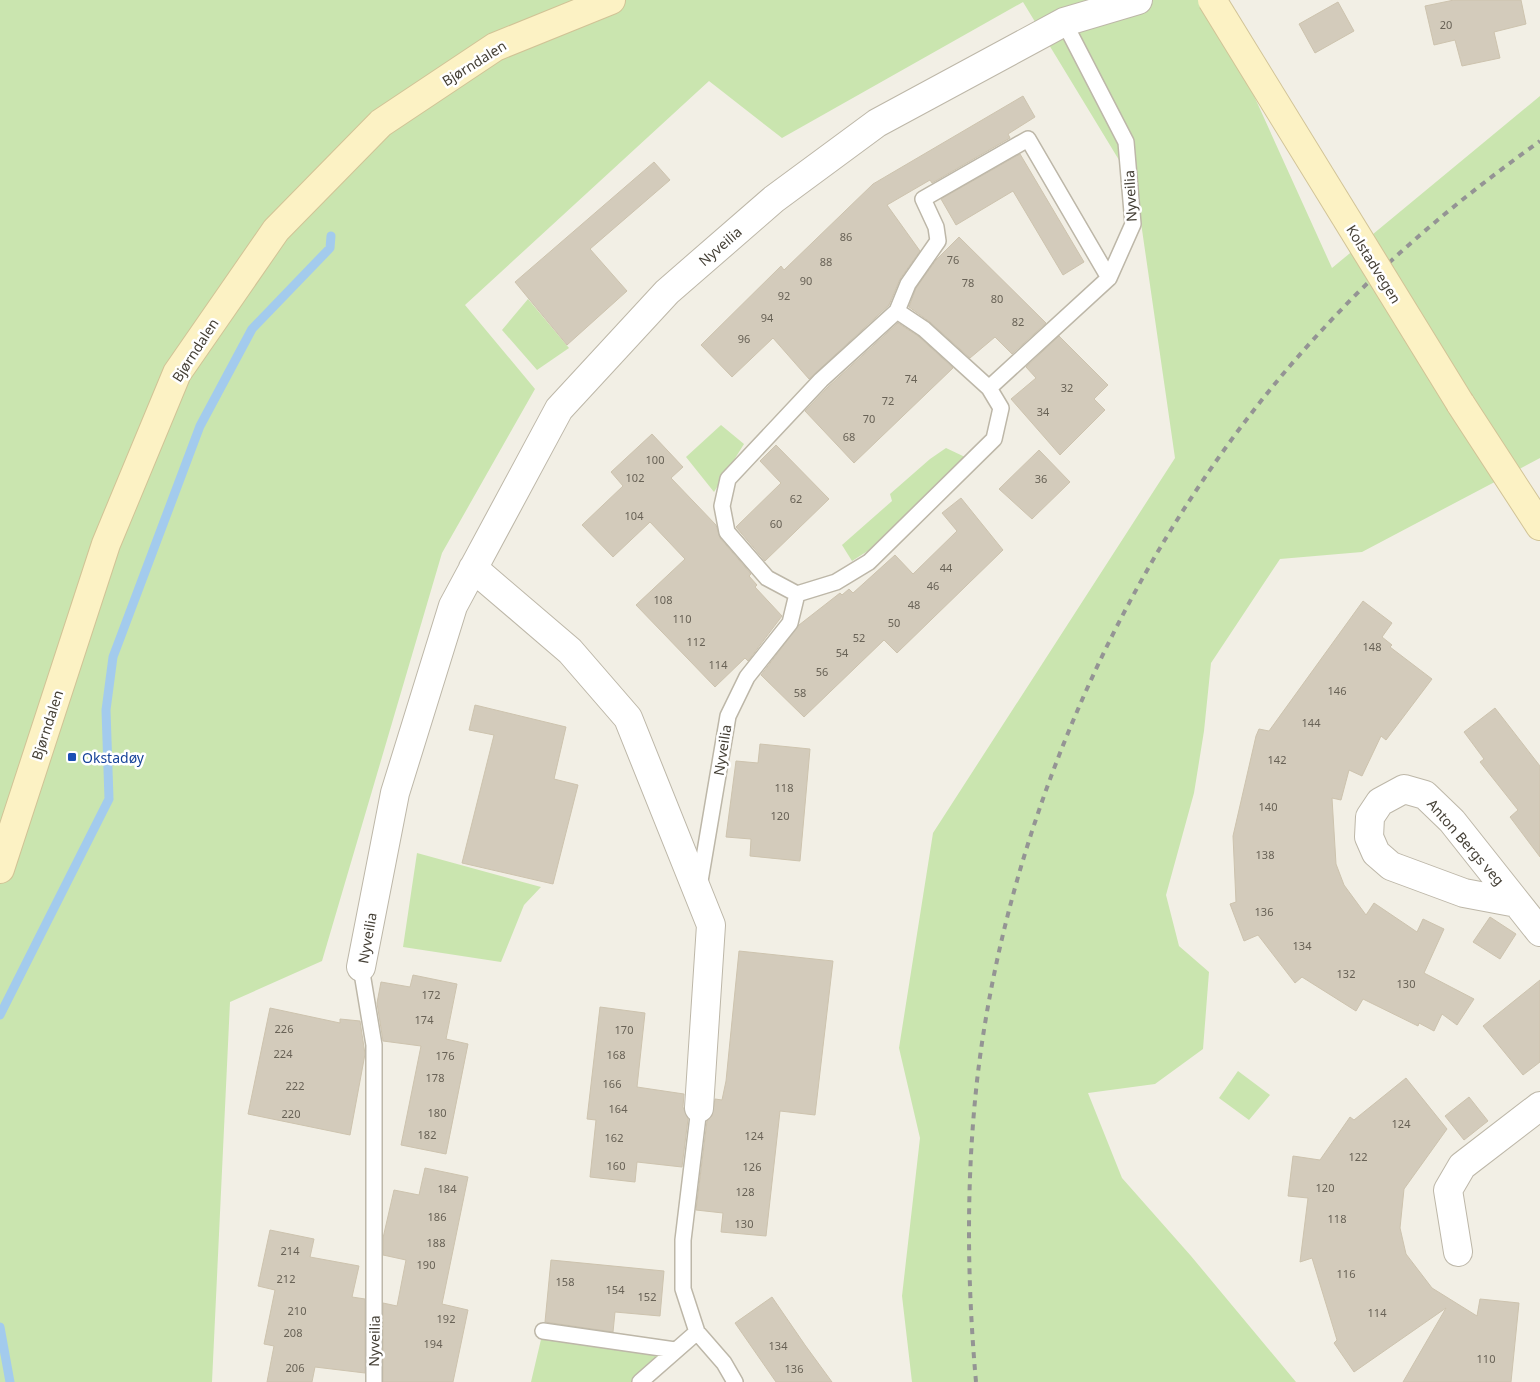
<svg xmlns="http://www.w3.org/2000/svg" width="1540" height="1382" font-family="'Noto Sans',sans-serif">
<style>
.green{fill:#cae5af}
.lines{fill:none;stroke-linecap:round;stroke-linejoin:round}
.stream{stroke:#a3cbed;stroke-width:9}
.building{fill:#d3cbbb;stroke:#cdc3ae}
.lane-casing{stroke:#bdb7a8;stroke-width:18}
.street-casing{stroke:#bdb7a8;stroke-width:30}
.secondary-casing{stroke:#d1c396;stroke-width:30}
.lane{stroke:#fff;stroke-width:15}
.street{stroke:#fff;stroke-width:28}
.secondary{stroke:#fcf2c4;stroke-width:28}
.rail{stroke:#949494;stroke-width:4;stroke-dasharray:6 6;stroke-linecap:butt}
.secondary-bridge-casing{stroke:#d1c396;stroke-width:30;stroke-linecap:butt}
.secondary-bridge{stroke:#fcf2c4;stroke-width:28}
.transit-dot{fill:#1a4fb4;stroke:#fff;stroke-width:2}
.labels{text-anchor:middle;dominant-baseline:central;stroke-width:5;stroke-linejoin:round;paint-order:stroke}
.number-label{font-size:11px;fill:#686256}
.street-label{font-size:14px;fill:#443f35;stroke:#fff}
.transit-label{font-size:14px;fill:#164399;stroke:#fff;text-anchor:start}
</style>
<rect width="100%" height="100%" fill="#f2efe5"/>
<!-- green -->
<path class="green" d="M 0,0 L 1222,0 L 1221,23 L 1332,268 L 1540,96 L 1540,458 L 1362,552 L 1280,559 L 1211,663 L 1204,731 L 1194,793 L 1166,895 L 1179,946 L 1209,972 L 1203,1049 L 1155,1084 L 1088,1093 L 1122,1178 L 1191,1256 L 1296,1382 L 912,1382 L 902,1296 L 920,1138 L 899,1048 L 933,833 L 1175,458 L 1136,188 L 1023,2 L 782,138 L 709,81 L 465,305 L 535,389 L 442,553 L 322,961 L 230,1002 L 212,1382 L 0,1382 Z
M 528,299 L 569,348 L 537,370 L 502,330 Z
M 721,425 L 744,444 L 714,492 L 686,457 Z
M 946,448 L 965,457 L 888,538 L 852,561 L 842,545 L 892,501 L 890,494 L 930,459 Z
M 417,853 L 541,887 L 524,905 L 501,962 L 403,947 Z
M 1238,1071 L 1270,1095 L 1249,1120 L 1219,1098 Z
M 543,1331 L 675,1350 L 640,1382 L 531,1382 Z"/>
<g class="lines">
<!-- stream -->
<path class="stream" d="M 0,1015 L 109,799 L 106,710 L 113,657 L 200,426 L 252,329 L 330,248 L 331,236
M 0,1327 L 10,1382"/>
</g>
<!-- building -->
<path class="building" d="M 1454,0 L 1521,0 L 1526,24 L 1494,32 L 1500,58 L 1462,66 L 1455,40 L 1434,45 L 1425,6 Z
M 1338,2 L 1354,31 L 1315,53 L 1299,24 Z
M 1023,96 L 1035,117 L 1008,134 L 1010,138 L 932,183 L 930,180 L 887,205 L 920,251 L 900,279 L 889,305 L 809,379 L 773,338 L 732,377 L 701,345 L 781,266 L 784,270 L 873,184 Z
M 1020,154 L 1084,262 L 1063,275 L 1013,191 L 956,225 L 941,199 Z
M 654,162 L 670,180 L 590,249 L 627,291 L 567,345 L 515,282 Z
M 959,237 L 1046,323 L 1012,354 L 995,337 L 970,358 L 930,322 L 909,307 L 916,288 L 936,260 Z
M 898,323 L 918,336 L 953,368 L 854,463 L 805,411 L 828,387 Z
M 1059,336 L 1108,385 L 1094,399 L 1105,410 L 1060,455 L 1011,399 L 1036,378 L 1026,367 Z
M 652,434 L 683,467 L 671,478 L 716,525 L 720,538 L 751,574 L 749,576 L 757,585 L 755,587 L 782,616 L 748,661 L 745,658 L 715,687 L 636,605 L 685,559 L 650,522 L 613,557 L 582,525 L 623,486 L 611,472 Z
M 776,445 L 829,499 L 765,561 L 736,527 L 781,483 L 760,461 Z
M 1039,450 L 1070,482 L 1032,519 L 999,489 Z
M 961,498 L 1003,550 L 897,653 L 884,640 L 804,717 L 761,675 L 799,625 L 840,593 L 842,595 L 849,589 L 853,593 L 895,555 L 913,574 L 957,531 L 942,513 Z
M 1363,601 L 1392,623 L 1382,637 L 1392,645 L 1390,647 L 1432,679 L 1386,740 L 1381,736 L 1362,776 L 1349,770 L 1341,800 L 1332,798 L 1336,864 L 1344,885 L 1366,915 L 1374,903 L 1417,932 L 1423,919 L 1444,929 L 1424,973 L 1474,999 L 1457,1025 L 1442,1014 L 1434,1031 L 1419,1023 L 1418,1026 L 1363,999 L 1356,1011 L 1302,977 L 1295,983 L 1258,935 L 1244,941 L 1230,904 L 1236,902 L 1233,836 L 1256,736 L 1259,729 L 1269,731 Z
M 475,705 L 566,727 L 554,779 L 578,785 L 553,884 L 462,863 L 494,735 L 469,730 Z
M 1495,708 L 1540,766 L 1540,857 L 1510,817 L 1518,810 L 1480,762 L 1484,759 L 1464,732 Z
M 760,744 L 810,749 L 800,861 L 750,856 L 751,839 L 726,837 L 736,761 L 758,763 Z
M 1490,917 L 1516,934 L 1500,959 L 1473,942 Z
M 739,951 L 833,961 L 815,1115 L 780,1111 L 766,1236 L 721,1232 L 723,1213 L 696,1210 L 707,1121 L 712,1116 L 715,1099 L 722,1100 L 726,1081 Z
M 413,975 L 457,984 L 446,1039 L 468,1044 L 446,1154 L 401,1145 L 421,1046 L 383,1041 L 377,1003 L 381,982 L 410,987 Z
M 1540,980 L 1540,1062 L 1523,1075 L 1483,1026 Z
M 600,1007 L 645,1013 L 637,1087 L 684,1094 L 683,1107 L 688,1119 L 682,1167 L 637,1162 L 635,1182 L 590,1177 L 596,1120 L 587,1119 Z
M 270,1008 L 340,1023 L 340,1019 L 360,1021 L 365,1054 L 350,1135 L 248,1114 Z
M 1406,1078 L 1447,1129 L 1404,1189 L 1400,1228 L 1406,1254 L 1432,1288 L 1477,1316 L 1480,1299 L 1519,1303 L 1511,1382 L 1403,1382 L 1446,1308 L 1354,1372 L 1334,1343 L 1337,1340 L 1312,1258 L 1300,1262 L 1308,1198 L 1288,1196 L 1293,1156 L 1320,1160 L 1350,1117 L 1354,1120 Z
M 1469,1097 L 1488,1121 L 1464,1140 L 1445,1116 Z
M 425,1168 L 468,1177 L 442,1304 L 468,1310 L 453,1382 L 383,1382 L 383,1303 L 397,1306 L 406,1260 L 383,1255 L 383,1238 L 394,1190 L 419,1195 Z
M 270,1230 L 314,1239 L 310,1257 L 359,1266 L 352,1297 L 365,1299 L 365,1373 L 315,1367 L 312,1382 L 267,1382 L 274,1346 L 264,1344 L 275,1290 L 258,1286 Z
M 551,1260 L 664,1271 L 660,1316 L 615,1312 L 613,1332 L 545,1322 Z
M 772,1297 L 805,1345 L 832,1382 L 776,1382 L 735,1323 Z"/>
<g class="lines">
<!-- lane casing -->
<g class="lane-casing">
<path id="lane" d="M 897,311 L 908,284 L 938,241 L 936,227 L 923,199 L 1028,139 L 1109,278
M 989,388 L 924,329 L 897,311 L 821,380 L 728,479 L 722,506 L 727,532 L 767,578 L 797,594 L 836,582 L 869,562 L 994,439 L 1001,408 L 989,388 L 1109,278 L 1133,224 L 1126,142 L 1064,22
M 699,887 L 728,716 L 747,677 L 790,623 L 797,594
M 361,967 L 374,1045 L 374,1382
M 543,1331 L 675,1350
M 697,1332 L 724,1363 L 735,1382
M 640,1382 L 697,1332 L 683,1289 L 683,1240 L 699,1108"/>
</g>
<!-- street casing -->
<g class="street-casing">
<path id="street" d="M 473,568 L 570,651 L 628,718 L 711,925 L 699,1108
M 1517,903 L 1464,893 L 1391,866 L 1376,853 L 1369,837 L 1370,817 L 1380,802 L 1404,789 L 1425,795 L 1452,821 L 1540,932
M 361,967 L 395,793 L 453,606 L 559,409 L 667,292 L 774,199 L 877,123 L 1064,22 L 1138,0
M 1458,1252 L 1448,1190 L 1462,1166 L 1540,1106"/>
</g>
<!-- secondary casing -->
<g class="secondary-casing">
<path id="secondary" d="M 1460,403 L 1540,526
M 0,869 L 106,544 L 177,373 L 276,230 L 381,123 L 495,47 L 611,0"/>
</g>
<!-- lane -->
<use href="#lane" class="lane"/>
<!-- street -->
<use href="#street" class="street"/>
<!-- secondary -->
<use href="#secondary" class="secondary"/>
<!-- rail -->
<path class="rail" d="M 976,1382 C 967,1281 966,1181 977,1081 C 1008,810 1137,528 1323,329 C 1388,258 1462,197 1540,141"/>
<!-- secondary-bridge casing -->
<g class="secondary-bridge-casing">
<path id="secondary-bridge" d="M 1212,0 L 1460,403"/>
</g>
<!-- secondary-bridge -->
<use href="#secondary-bridge" class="secondary-bridge"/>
</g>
<!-- markers -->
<rect class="transit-dot" x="67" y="752" width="10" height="10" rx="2.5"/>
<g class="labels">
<!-- number labels -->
<g class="number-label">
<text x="1446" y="24">20</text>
<text x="846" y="236">86</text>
<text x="953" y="259">76</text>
<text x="826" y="261">88</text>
<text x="806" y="280">90</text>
<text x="968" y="282">78</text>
<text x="784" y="295">92</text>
<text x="997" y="298">80</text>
<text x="767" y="317">94</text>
<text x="1018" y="321">82</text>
<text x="744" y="338">96</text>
<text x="911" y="378">74</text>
<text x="1067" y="387">32</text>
<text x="888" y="400">72</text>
<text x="1043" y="411">34</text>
<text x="869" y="418">70</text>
<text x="849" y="436">68</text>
<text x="655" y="459">100</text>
<text x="635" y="477">102</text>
<text x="1041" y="478">36</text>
<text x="796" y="498">62</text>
<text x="634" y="515">104</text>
<text x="776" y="523">60</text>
<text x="946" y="567">44</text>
<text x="933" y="585">46</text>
<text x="663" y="599">108</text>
<text x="914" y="604">48</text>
<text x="682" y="618">110</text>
<text x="894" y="622">50</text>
<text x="859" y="637">52</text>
<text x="696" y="641">112</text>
<text x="1372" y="646">148</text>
<text x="842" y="652">54</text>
<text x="718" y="664">114</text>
<text x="822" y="671">56</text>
<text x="1337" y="690">146</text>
<text x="800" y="692">58</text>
<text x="1311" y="722">144</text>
<text x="1277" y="759">142</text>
<text x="784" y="787">118</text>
<text x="1268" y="806">140</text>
<text x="780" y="815">120</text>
<text x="1265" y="854">138</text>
<text x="1264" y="911">136</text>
<text x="1302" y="945">134</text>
<text x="1346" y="973">132</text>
<text x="1406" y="983">130</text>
<text x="431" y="994">172</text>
<text x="424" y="1019">174</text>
<text x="284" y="1028">226</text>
<text x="624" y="1029">170</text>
<text x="283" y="1053">224</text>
<text x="616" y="1054">168</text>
<text x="445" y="1055">176</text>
<text x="435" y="1077">178</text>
<text x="612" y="1083">166</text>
<text x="295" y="1085">222</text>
<text x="618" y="1108">164</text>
<text x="437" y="1112">180</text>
<text x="291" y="1113">220</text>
<text x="1401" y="1123">124</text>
<text x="427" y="1134">182</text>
<text x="754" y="1135">124</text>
<text x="614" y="1137">162</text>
<text x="1358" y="1156">122</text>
<text x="616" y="1165">160</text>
<text x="752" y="1166">126</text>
<text x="1325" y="1187">120</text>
<text x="447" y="1188">184</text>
<text x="745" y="1191">128</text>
<text x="437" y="1216">186</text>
<text x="1337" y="1218">118</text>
<text x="744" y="1223">130</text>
<text x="436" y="1242">188</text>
<text x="290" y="1250">214</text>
<text x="426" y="1264">190</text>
<text x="1346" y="1273">116</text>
<text x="286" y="1278">212</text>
<text x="565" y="1281">158</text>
<text x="615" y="1289">154</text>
<text x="647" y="1296">152</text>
<text x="297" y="1310">210</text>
<text x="1377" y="1312">114</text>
<text x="446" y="1318">192</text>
<text x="293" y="1332">208</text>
<text x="433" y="1343">194</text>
<text x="778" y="1345">134</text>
<text x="1486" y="1358">110</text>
<text x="295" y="1367">206</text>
<text x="794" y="1368">136</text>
</g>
<!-- street labels -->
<g class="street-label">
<text transform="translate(474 63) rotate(-32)">Bjørndalen</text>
<text transform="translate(1130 196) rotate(-93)">Nyveilia</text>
<text transform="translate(720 246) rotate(-41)">Nyveilia</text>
<text transform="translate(1374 264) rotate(58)">Kolstadvegen</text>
<text transform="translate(195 350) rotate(-57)">Bjørndalen</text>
<text transform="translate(47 725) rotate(-72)">Bjørndalen</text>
<text transform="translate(722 750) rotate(-81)">Nyveilia</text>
<text transform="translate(1466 842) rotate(49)">Anton Bergs veg</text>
<text transform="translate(367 938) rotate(-80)">Nyveilia</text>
<text transform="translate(374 1341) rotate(-89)">Nyveilia</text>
</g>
<!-- transit labels -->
<g class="transit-label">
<text x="82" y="757">Okstadøy</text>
</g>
</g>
</svg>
